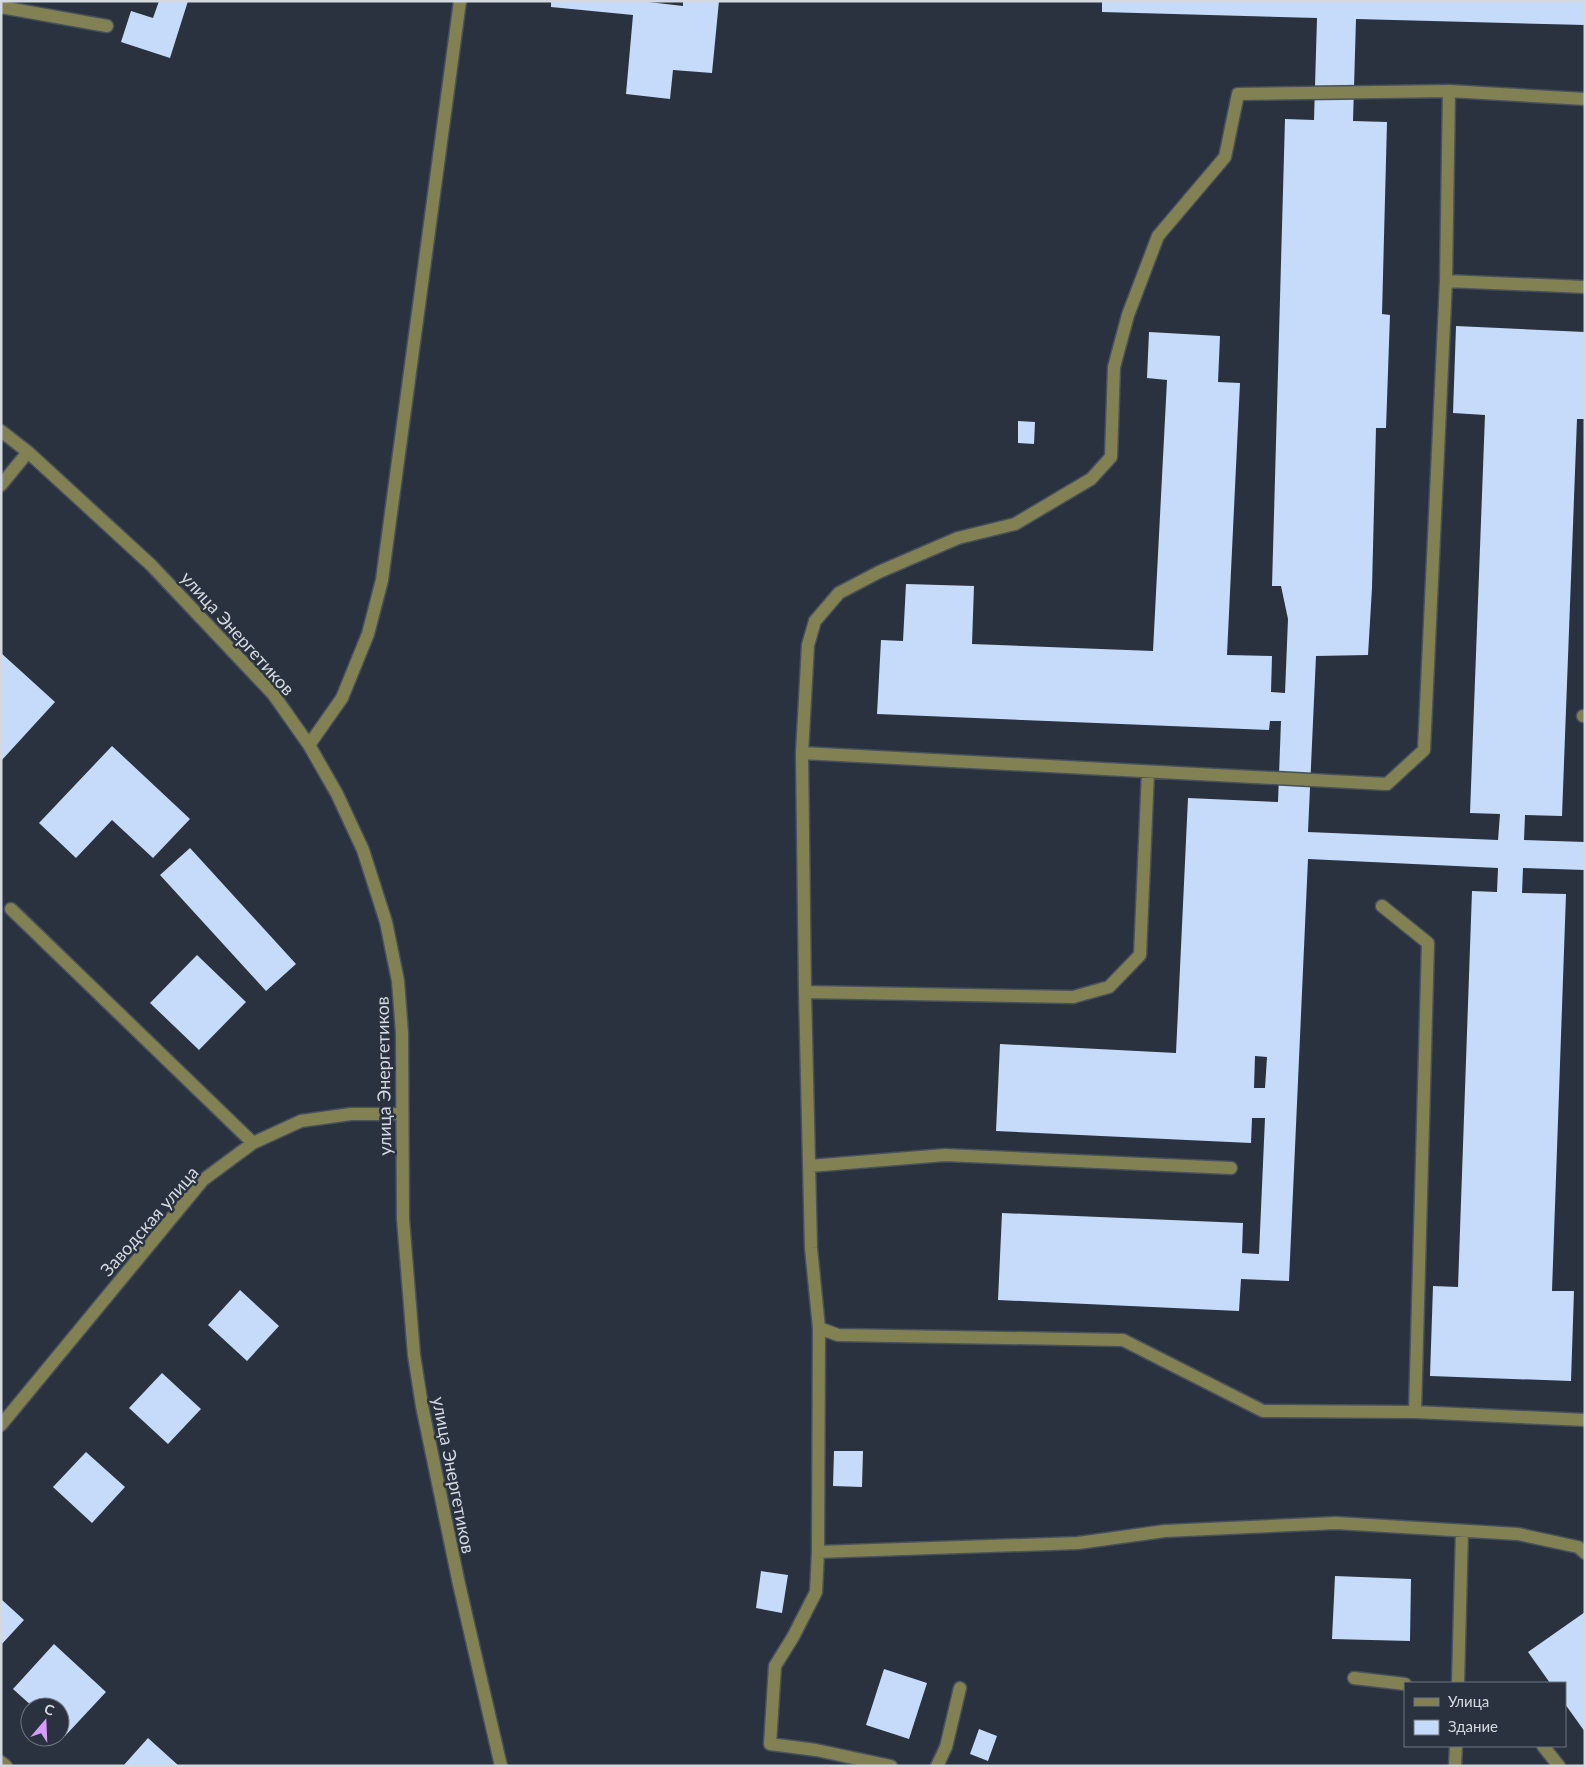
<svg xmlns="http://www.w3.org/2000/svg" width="1586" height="1767" font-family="Lato,sans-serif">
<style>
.building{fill:#c6dbf9;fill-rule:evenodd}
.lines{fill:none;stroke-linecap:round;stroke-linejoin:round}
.minor-casing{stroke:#48505b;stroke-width:15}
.minor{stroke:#818154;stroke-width:12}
.labels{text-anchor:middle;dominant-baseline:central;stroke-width:5;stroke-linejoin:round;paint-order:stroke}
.street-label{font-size:18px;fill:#d4d9e1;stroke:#29323e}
</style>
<rect width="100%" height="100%" fill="#29323e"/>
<!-- building -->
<path class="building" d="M 159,1 L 188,1 L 170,58 L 121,42 L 131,11 L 153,18 Z
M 551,1 L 640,1 L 683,6 L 683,1 L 719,1 L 712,73 L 673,70 L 670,99 L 626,94 L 633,15 L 551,7 Z
M 1102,1 L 1585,1 L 1585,25 L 1356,19 L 1353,121 L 1387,122 L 1382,314 L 1390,315 L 1386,428 L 1376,428 L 1372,588 L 1368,655 L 1316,656 L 1308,832 L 1498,840 L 1500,814 L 1470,813 L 1485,415 L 1453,413 L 1456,326 L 1585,332 L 1585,419 L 1577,419 L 1562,816 L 1525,815 L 1524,840 L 1585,842 L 1585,870 L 1523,868 L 1522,893 L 1566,894 L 1552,1291 L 1574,1291 L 1571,1381 L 1430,1376 L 1433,1286 L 1458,1287 L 1472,891 L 1497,892 L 1498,868 L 1308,859 L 1289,1281 L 1241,1279 L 1239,1311 L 998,1300 L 1002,1213 L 1243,1223 L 1242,1253 L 1259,1254 L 1265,1118 L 1252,1118 L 1251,1143 L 996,1131 L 1000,1044 L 1176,1053 L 1188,798 L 1278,802 L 1281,721 L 1270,721 L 1269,730 L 877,714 L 881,640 L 903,641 L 906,584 L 974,586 L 972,644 L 1153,651 L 1167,380 L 1147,378 L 1149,332 L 1220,336 L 1218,382 L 1240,383 L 1227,655 L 1272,656 L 1271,692 L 1285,693 L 1288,619 L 1281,586 L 1272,586 L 1285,119 L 1314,120 L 1317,18 L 1102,12 ZM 1255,1056 L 1267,1057 L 1265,1088 L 1254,1088 Z
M 1018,421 L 1035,422 L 1034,444 L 1018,443 Z
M 1,653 L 55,702 L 1,761 Z
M 112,746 L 190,819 L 153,858 L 112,820 L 76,858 L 39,823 Z
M 190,848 L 296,964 L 266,991 L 160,875 Z
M 197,955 L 246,1002 L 199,1050 L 150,1003 Z
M 240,1290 L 279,1326 L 247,1361 L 208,1325 Z
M 162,1373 L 201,1409 L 168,1444 L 129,1408 Z
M 834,1451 L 863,1451 L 862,1487 L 833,1486 Z
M 86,1452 L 125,1487 L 92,1523 L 53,1487 Z
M 761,1571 L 788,1575 L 782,1613 L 756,1608 Z
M 1335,1576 L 1411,1579 L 1410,1641 L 1332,1639 Z
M 1,1599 L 24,1620 L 1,1645 Z
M 1585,1612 L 1585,1732 L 1565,1704 L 1565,1683 L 1550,1683 L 1528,1652 Z
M 54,1644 L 106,1692 L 65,1736 L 60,1731 L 60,1707 L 33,1707 L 13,1689 Z
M 884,1669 L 927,1683 L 909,1739 L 866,1725 Z
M 979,1729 L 997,1736 L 988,1761 L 970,1754 Z
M 148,1738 L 179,1766 L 123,1766 Z"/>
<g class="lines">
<!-- minor casing -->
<g class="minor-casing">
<path id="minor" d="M 1,7 L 107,26
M 1446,281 L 1585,287
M 1,431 L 28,452 L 151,565 L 273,694 L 309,745 L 337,794 L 363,850 L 386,922 L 398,981 L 402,1033 L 403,1219 L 414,1355 L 422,1406 L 459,1584 L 501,1766
M 1,485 L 28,452
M 1583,716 L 1585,716
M 309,745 L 342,698 L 368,634 L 382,580 L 460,1
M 802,753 L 1387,784 L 1424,750 L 1446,281 L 1449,91
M 1382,906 L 1428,943 L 1415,1412
M 11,909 L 253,1143
M 805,992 L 1073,997 L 1109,987 L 1140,955 L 1148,772
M 810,1166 L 945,1155 L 1231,1168
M 819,1328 L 838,1335 L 1123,1340 L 1263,1411 L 1415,1412 L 1585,1420
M 1,1425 L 203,1180 L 253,1143 L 301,1121 L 351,1114 L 402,1114
M 818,1552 L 1078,1543 L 1165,1531 L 1336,1523 L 1518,1534 L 1578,1547 L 1585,1553
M 1354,1678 L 1405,1684
M 1458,1683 L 1462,1531
M 1543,1746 L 1559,1766
M 1,1762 L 6,1766
M 891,1766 L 816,1750 L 770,1744 L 775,1666 L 793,1637 L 816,1592 L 818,1552 L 819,1328 L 811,1248 L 805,992 L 802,753 L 808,645 L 815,621 L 839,593 L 879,572 L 958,538 L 1015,524 L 1091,479 L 1111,457 L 1114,367 L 1128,315 L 1158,236 L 1225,157 L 1238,94 L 1449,91 L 1585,99
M 937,1766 L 946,1747 L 960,1688
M 1455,1766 L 1456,1746"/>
</g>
<!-- minor -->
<use href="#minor" class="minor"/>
</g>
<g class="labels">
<!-- street labels -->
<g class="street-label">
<text transform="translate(238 633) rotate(48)">улица Энергетиков</text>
<text transform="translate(383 1076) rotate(-91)">улица Энергетиков</text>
<text transform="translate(149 1221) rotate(-49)">Заводская улица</text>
<text transform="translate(454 1475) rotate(79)">улица Энергетиков</text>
</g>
</g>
<!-- border -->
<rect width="1586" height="1767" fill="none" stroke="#d4d9e1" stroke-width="5"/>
<!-- legend -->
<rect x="1404" y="1682" width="162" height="65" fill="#29323e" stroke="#6d757f"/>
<rect x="1414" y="1698" width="25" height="8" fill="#818154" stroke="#6d757f"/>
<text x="1448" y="1707" font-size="15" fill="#d4d9e1">Улица</text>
<rect x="1414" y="1720" width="25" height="15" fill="#c6dbf9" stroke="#6d757f"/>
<text x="1448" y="1732" font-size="15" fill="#d4d9e1">Здание</text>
<!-- north arrow -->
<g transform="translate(45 1722) rotate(19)"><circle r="24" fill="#29323e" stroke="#6d757f"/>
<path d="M0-4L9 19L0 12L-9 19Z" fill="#d59cfb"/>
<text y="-8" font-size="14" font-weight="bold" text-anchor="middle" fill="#d4d9e1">С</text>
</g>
</svg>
